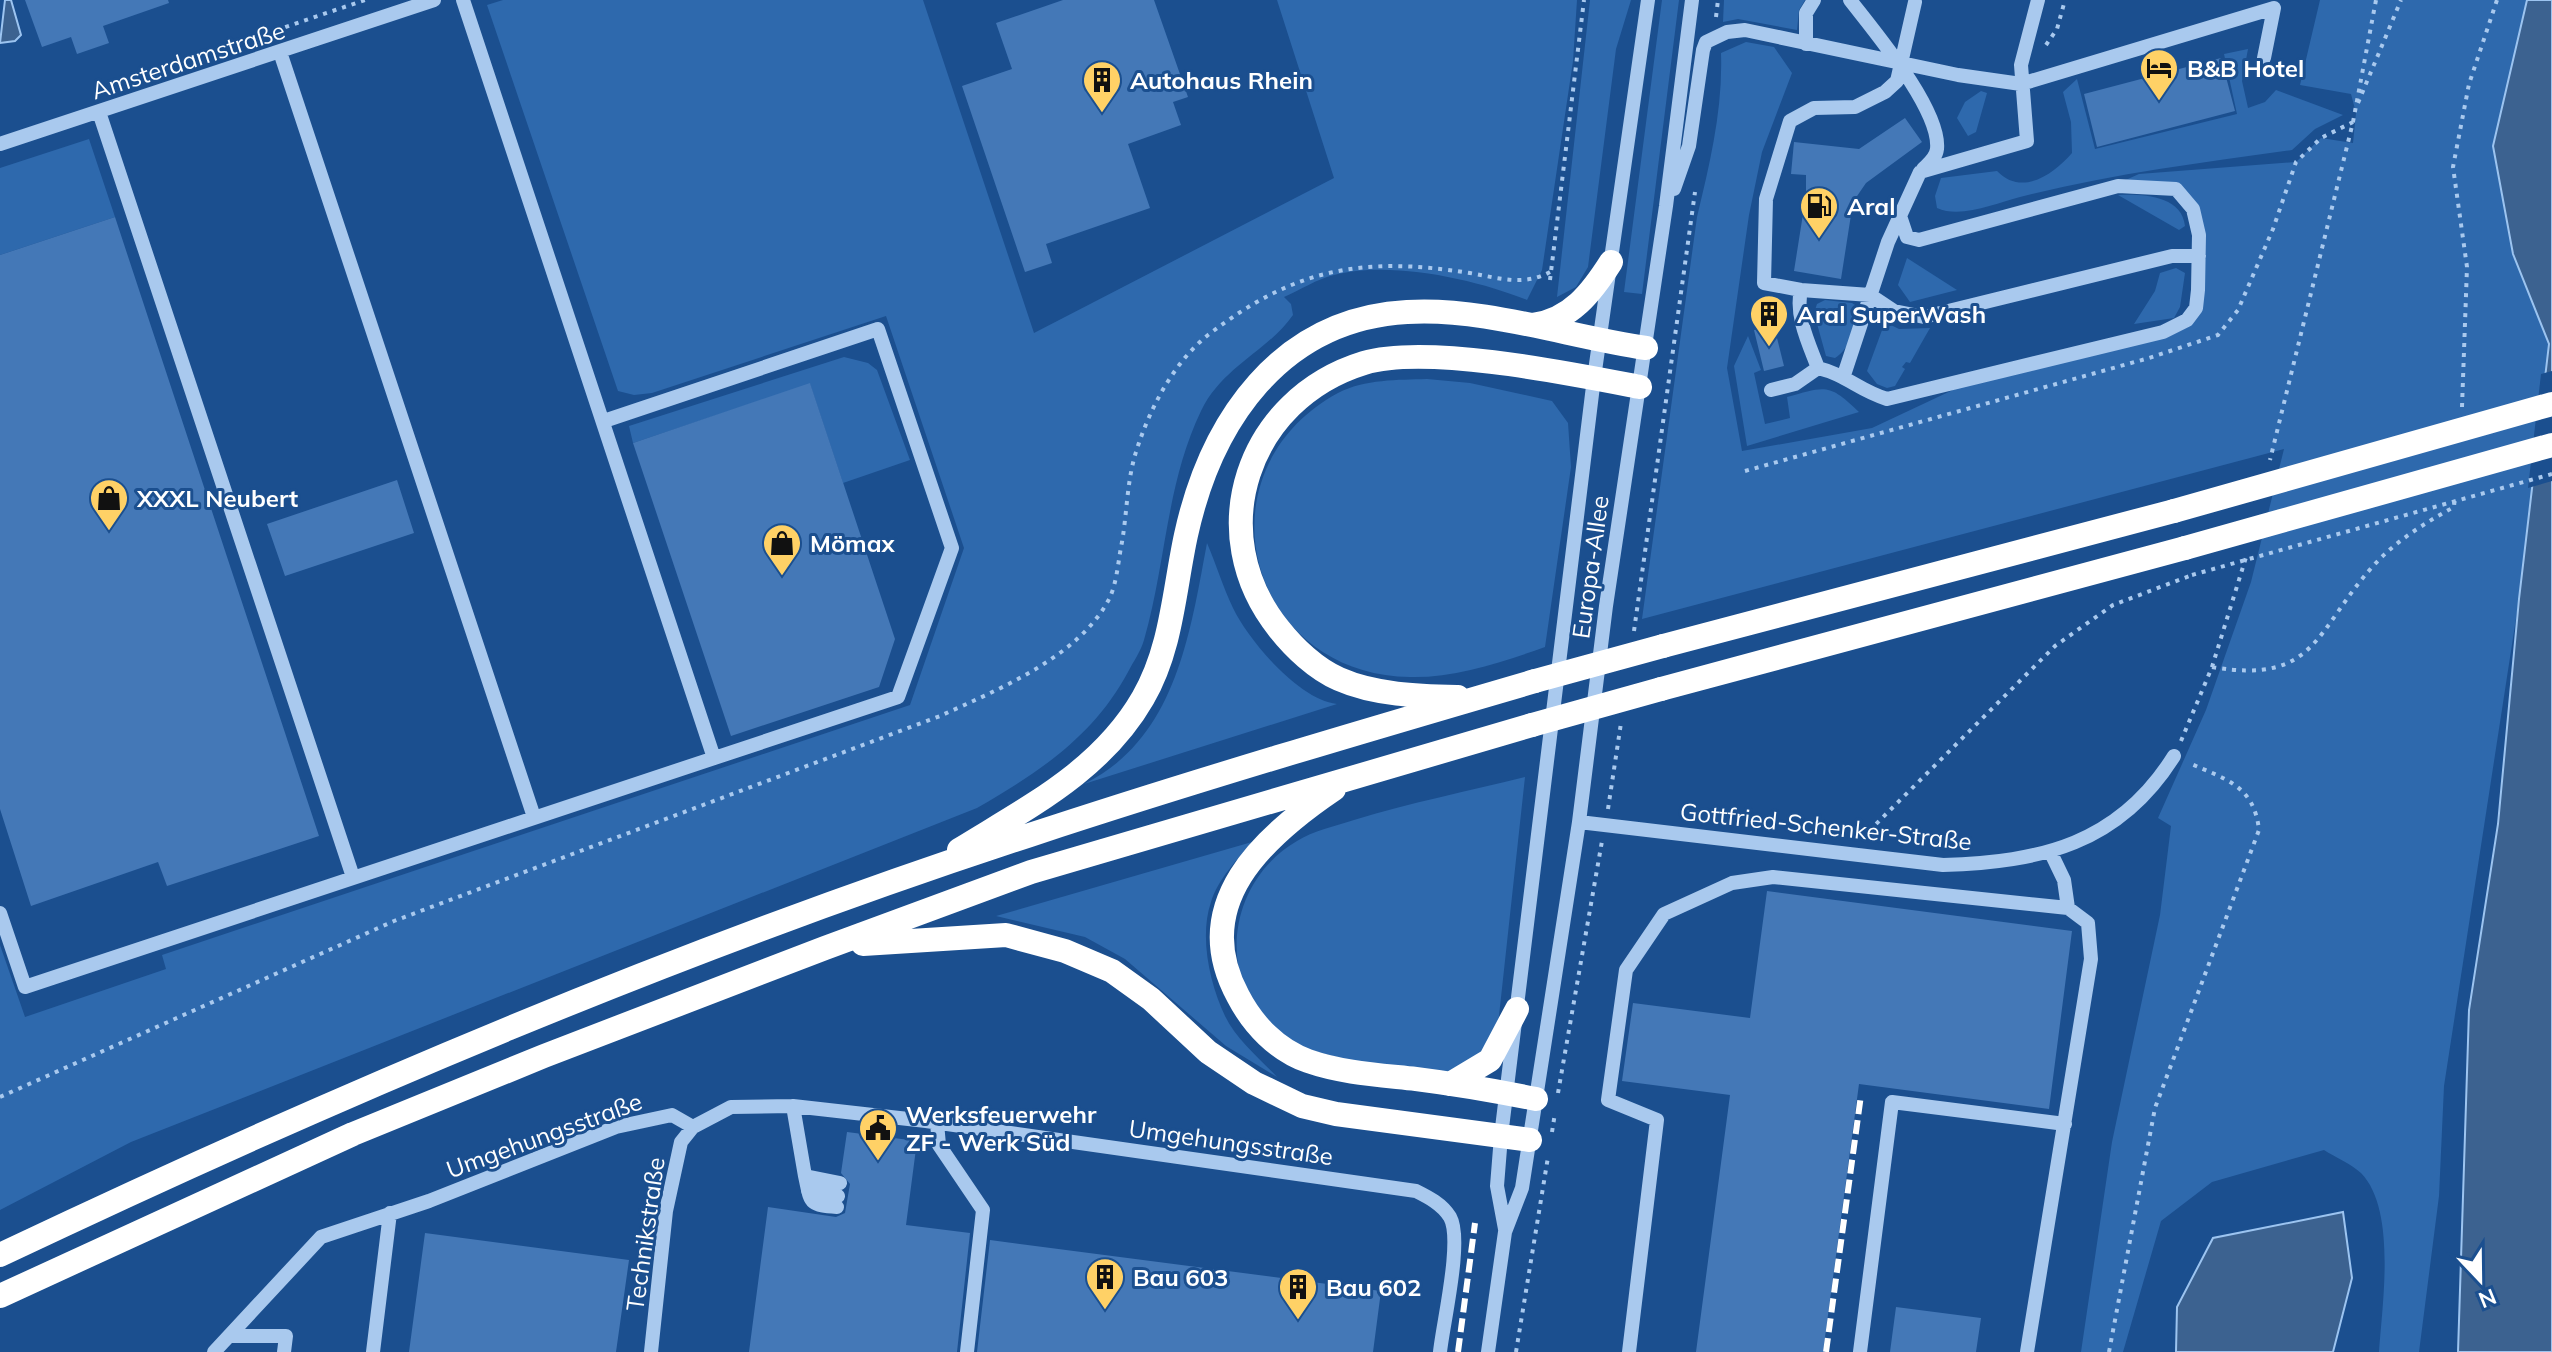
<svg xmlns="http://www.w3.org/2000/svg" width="2552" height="1352" font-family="Mulish,sans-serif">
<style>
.green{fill:#2e69ad}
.water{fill:#3c6290;stroke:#9cc4f0;stroke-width:2}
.pier{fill:#1b4f8f}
.building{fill:#4478b7}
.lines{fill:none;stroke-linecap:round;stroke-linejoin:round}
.path{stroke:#a9c9ee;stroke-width:4;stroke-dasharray:4 6;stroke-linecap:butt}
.minor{stroke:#a9c9ee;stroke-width:14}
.highway{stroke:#fff;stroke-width:24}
.rail{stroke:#fff;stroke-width:6;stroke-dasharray:14 6;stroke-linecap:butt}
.path-bridge{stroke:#a9c9ee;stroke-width:4;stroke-dasharray:4 6;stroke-linecap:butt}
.highway-bridge{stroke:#fff;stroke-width:24}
.labels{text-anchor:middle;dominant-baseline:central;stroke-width:6;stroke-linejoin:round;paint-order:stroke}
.street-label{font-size:24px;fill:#fff;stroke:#1b4f8f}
.poi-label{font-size:24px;font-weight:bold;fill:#fff;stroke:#1b4f8f;text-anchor:start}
</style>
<rect width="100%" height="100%" fill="#1b4f8f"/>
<!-- green -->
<path class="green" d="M 503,0 L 923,0 L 1034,333 L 1334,178 L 1277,0 L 1577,0 L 1573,61 L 1542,270 L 1527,300 C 1476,279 1389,260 1334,275 C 1317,279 1300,290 1284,297 L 1291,304 L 1293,315 C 1268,351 1223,366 1201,411 C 1166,484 1166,564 1144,640 C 1141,651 1133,662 1128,672 C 1093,737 1039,772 977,808 L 131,1142 L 0,1210 L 0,945 L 25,1017 L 166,969 L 162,955 L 910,705 L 964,548 L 886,316 L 652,393 L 634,395 L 618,391 L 487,5 Z
M 1590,0 L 1631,0 L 1616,49 L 1588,267 L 1576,287 L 1557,297 Z
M 1662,0 L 1679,0 L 1642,294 L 1624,292 Z
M 1724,0 L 1805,0 L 1799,10 L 1797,30 L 1738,19 L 1723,22 Z
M 2320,0 L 2527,0 L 2493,146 L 2513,254 L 2549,344 L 2519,599 L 2444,1086 L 2439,1196 L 2419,1352 L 2379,1352 C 2382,1305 2397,1210 2361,1173 C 2351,1164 2335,1157 2324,1150 L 2212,1182 L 2161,1221 L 2123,1352 L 2081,1352 L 2112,1142 L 2160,915 L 2171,826 L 2158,818 L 2206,710 L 2251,582 L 2284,449 L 1642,619 L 1697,217 C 1710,163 1723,109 1721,53 L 1746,42 L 1774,47 L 1792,73 L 1762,152 L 1749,215 L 1727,368 L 1742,451 L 1872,428 L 1972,381 L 2177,332 L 2200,284 L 2199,226 L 2184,203 L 2162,185 L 2119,183 L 2139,174 L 2296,162 L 2321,138 L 2353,143 L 2356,113 L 2351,94 L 2300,85 Z
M 2248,49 L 2242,81 L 2248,108 L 2265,102 L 2276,90 L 2343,115 L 2315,129 L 2292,150 C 2200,163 2110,174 2020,197 C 1996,203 1961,219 1937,208 L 1935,196 L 1941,178 L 1997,171 C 2022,197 2054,174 2072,153 L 2071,122 L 2063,92 L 2077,79 L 2095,149 L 2237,114 L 2224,54 Z
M 1981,91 L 1987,93 L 1976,132 L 1968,136 L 1957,118 L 1965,102 Z
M 89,139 L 115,217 L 0,255 L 0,168 Z
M 2118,195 C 2141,194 2182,195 2185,226 L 2179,230 Z
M 1907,258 L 1957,290 L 1910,302 L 1898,285 Z
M 2176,268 L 2185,273 L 2180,307 L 2174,318 L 2134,324 L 2155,291 L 2160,273 Z
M 1825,300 L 1852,303 L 1858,307 C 1861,323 1849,350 1835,358 L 1826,356 L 1814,313 L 1817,304 Z
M 1885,322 L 1899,329 L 1930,328 L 1910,363 L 1906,362 L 1902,367 L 1905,369 L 1895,386 L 1887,388 L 1877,384 L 1867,371 Z
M 1748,336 L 1761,370 L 1754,373 L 1765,424 L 1790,418 L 1787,397 C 1826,386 1829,383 1859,412 L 1747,446 L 1734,366 Z
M 844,357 L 868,363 L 877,370 L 910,460 L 843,483 L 810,384 L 633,443 L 629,426 Z
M 1427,379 L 1470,383 L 1552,401 L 1568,423 L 1571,467 L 1545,647 C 1503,662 1455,678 1410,677 C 1246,674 1195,471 1338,393 C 1365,379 1398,380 1427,379 Z
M 1207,543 C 1216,564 1223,587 1233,608 C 1249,641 1299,700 1337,704 L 1084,784 C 1176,739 1190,633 1207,543 Z
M 1525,777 L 1498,1025 L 1474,1063 C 1463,1067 1451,1072 1440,1074 C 1420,1077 1316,1054 1297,1045 C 1214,1003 1219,886 1297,841 C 1313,831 1335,826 1354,820 C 1410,803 1468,791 1525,777 Z
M 1252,842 C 1237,860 1218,879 1211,902 C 1199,937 1210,984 1225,1016 C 1236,1039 1260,1059 1277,1077 L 1226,1046 L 1125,959 L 1085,937 L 996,916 Z"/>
<!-- water -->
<path class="water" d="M 5,0 L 11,0 L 21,35 L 15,41 L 0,43 Z
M 2527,0 L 2552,0 L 2552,1352 L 2458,1352 L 2469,1010 L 2498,824 L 2519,599 L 2549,344 L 2513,254 L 2493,146 Z
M 2343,1212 L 2352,1278 L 2333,1352 L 2176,1352 L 2177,1307 L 2213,1238 Z"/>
<!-- pier -->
<path class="pier" d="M 2552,371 L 2552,481 L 2528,488 L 2541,374 Z"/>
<!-- building -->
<path class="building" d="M 25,0 L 168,0 L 169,3 L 103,26 L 109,43 L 77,54 L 71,37 L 42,47 Z
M 1063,0 L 1154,0 L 1188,97 L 1173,102 L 1181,125 L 1128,144 L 1150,208 L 1046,244 L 1052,263 L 1025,272 L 962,86 L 1012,69 L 996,23 Z
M 2221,58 L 2235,111 L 2097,147 L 2084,94 Z
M 1905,118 L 1922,142 L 1866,183 L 1853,202 L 1841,279 L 1794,271 L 1806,195 L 1806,175 L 1791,174 L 1794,142 L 1859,149 Z
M 115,217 L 319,836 L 167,886 L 158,862 L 31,906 L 0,809 L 0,255 Z
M 1774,326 L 1784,366 L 1764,371 L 1754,330 Z
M 810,383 L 895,639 L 879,687 L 731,736 L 633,443 Z
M 397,480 L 414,533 L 285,576 L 267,524 Z
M 1767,891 L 2072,931 L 2049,1109 L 1859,1084 L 1823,1352 L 1696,1352 L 1730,1095 L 1622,1081 L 1633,1003 L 1750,1018 Z
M 847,1132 L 917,1141 L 906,1225 L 970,1233 L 957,1352 L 749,1352 L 768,1207 L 836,1217 L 845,1213 L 850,1184 L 841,1173 Z
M 425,1233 L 629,1260 L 616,1352 L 409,1352 Z
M 990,1240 L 1381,1291 L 1373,1352 L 977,1352 Z
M 1896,1307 L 1981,1318 L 1976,1352 L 1890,1352 Z"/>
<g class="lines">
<!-- path -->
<path class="path" d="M 1716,17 L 1718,0
M 2046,45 L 2057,29 L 2065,0
M 200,56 L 365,0
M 2358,103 L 2401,0
M 2353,122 L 2376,0
M 1550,280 L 1584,0
M 2462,407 L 2467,267 L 2453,167 L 2469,84 L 2497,0
M 1745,471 L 2149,358 L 2218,335 L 2238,310 L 2273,229 L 2296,162 L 2321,138 L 2353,122 L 2270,460
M 1634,631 L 1695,192
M 2212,667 C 2317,685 2315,630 2374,565 C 2397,540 2425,523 2454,507 L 2455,495
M 2181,741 L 2212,667 L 2247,554
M 1608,809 L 1621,723
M 1862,838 L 2055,646 L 2113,605 L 2192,575
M 1558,1093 L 1602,841
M 0,1097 L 394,921 L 940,716 C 997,690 1077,658 1108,601 C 1117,585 1118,561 1122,542 C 1127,513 1127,480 1136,452 C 1149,410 1173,363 1208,335 C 1295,268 1362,256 1470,273 C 1499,278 1524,287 1552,271
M 1552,1132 L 1555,1113
M 1516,1352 L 1548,1157
M 2109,1352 L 2155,1108 L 2259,830 C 2254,785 2225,779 2189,763"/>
<!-- minor -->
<path class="minor" d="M 463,0 L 714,758
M 1850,0 C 1874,31 1941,110 1937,149 C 1936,158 1929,163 1923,169
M 1915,2 L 1897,81 L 1885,92 L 1855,107 L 1814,108 L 1790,121 L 1766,199 L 1764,283 L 1801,290 L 1870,295 L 1894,311 L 1924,317 L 2172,256 L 2199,256
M 1806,44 L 1806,13 L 1814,0
M 280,52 L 534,817
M 99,112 L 353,877
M 0,144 L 434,0
M 1674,189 L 1689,146 L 1703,50 L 1706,42 L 1727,32 L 1745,30 L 1958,75 L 2021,84 L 2274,8 L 2264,58
M 1801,290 C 1795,316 1809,344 1818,368 C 1847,375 1858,390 1887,399 L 2163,332 L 2187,320 L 2196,308 L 2198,290 L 2199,235 L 2193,209 L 2176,189 L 2118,186 L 1919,240 L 1907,237 L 1900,216
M 1844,375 L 1888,242 L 1920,172 L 2027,141 L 2021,65 L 2038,0
M 1771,390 L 1795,384 L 1818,368
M 1579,822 L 1943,865 C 2041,862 2119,844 2174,756
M 2051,853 L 2064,880 L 2068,908
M 0,913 L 25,987 L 898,697 L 952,548 L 878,329 L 604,421
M 793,1106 L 805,1176 L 840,1183
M 937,1123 L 939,1145 L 983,1210 L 967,1352
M 805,1176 C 811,1203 808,1205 837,1207
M 808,1191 L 838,1196
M 1505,1229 L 1497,1186 L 1501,1136 L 1594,378 L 1648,0
M 231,1336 L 286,1336 L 284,1352
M 214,1352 L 321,1237 L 429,1201 L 616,1127 L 672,1115 L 693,1127
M 373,1352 L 390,1213
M 651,1352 L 666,1211 L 681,1142 L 693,1127 L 731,1107 L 793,1106 L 926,1121 L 1416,1191 C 1428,1197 1442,1204 1450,1217 C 1463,1240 1443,1323 1440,1352
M 1488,1352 L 1505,1232 L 1522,1188 L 1579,822 L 1606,606 L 1666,206 L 1692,0
M 1629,1352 L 1657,1120 L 1608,1100 L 1626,970 L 1664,914 L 1732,883 L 1773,877 L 2068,908 L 2088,923 L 2091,959 L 2027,1352
M 1860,1352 L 1892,1102 L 2065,1124"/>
<!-- highway -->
<path class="highway" d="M 1533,325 C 1571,320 1592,292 1611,262
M 1663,646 L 2174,511
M 1661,689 L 2185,548
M 1458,697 C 1419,696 1375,695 1339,679 C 1316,669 1294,648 1279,629 C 1202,533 1247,399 1364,363 C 1427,344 1573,374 1640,387
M 1334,789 C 1263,837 1188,904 1238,996 C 1253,1025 1277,1050 1308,1061 C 1342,1073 1380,1075 1416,1079 C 1456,1084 1496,1091 1536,1099
M 959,850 C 1028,807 1101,771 1143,698 C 1172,648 1174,590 1186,535 C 1211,421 1280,319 1407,312 C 1483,307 1570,337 1646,348
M 863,944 L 1006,935 L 1065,951 L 1112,971 L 1151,999 L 1208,1052 L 1254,1083 L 1302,1106 L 1336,1114 L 1530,1140
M 1450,1084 L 1490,1060 L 1517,1009
M 0,1255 C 335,1096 678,950 1030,835 C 1197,780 1367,730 1535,681
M 0,1296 L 353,1134 L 544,1056 L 825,948 L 1031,872 L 1532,725"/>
<!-- rail -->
<path class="rail" d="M 1458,1352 L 1475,1223
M 1826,1352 L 1861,1095"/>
<!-- path-bridge -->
<path class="path-bridge" d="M 2192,575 L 2552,474"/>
<!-- highway-bridge -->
<path class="highway-bridge" d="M 2174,511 L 2552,404
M 2185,548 L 2552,445
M 1535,681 L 1663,646
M 1532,725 L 1661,689"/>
</g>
<!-- icons -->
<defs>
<g id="hotel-pin" transform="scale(2)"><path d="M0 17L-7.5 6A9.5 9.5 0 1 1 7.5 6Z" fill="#ffd166" stroke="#1b4f8f"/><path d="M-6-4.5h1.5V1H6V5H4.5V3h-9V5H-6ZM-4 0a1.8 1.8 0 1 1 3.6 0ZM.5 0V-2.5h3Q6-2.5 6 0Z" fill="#111"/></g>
<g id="building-pin" transform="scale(2)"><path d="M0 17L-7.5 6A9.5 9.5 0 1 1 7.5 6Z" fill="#ffd166" stroke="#1b4f8f"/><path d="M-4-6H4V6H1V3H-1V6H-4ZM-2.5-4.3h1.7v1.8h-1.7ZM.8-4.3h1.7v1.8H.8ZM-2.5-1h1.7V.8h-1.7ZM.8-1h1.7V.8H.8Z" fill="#111"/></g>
<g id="fuel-pin" transform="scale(2)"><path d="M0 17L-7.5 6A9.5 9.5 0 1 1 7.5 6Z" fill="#ffd166" stroke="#1b4f8f"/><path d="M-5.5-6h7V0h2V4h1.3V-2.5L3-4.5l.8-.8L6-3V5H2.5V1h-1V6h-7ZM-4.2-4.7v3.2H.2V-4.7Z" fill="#111"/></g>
<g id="shop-pin" transform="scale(2)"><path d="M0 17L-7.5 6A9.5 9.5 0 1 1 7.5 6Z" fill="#ffd166" stroke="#1b4f8f"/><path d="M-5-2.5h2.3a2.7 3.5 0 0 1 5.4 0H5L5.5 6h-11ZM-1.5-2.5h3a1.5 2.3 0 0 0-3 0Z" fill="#111"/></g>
<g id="civic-pin" transform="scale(2)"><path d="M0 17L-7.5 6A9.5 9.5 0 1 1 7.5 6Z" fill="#ffd166" stroke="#1b4f8f"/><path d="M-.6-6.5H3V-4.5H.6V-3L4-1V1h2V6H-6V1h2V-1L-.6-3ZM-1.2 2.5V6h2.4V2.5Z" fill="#111"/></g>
</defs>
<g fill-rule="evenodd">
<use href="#hotel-pin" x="2159" y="68"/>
<use href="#building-pin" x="1102" y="80"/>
<use href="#fuel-pin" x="1819" y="206"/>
<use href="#building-pin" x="1769" y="314"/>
<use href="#shop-pin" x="109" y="498"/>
<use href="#shop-pin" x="782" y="543"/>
<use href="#civic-pin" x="878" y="1128"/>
<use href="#building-pin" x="1105" y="1277"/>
<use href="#building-pin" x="1298" y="1287"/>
</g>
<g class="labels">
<!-- street labels -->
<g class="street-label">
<text transform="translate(188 60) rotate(-18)">Amsterdamstraße</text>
<text transform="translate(1590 567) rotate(-82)">Europa-Allee</text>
<text transform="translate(1826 826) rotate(6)">Gottfried-Schenker-Straße</text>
<text transform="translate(544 1135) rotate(-20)">Umgehungsstraße</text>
<text transform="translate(1231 1142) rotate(8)">Umgehungsstraße</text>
<text transform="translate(645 1234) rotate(-82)">Technikstraße</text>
</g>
<!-- poi labels -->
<g class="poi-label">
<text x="2187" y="68">B&amp;B Hotel</text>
<text x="1130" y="80">Autohaus Rhein</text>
<text x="1847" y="206">Aral</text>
<text x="1797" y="314">Aral SuperWash</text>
<text x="137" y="498">XXXL Neubert</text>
<text x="810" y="543">Mömax</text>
<text x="906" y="1114">Werksfeuerwehr<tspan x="906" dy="28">ZF - Werk Süd</tspan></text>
<text x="1133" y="1277">Bau 603</text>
<text x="1326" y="1287">Bau 602</text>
</g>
</g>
<!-- north arrow -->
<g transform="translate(2480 1280) rotate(158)" stroke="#1b4f8f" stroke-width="6" paint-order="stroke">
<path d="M0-6L14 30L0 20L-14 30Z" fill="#ffffff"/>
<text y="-12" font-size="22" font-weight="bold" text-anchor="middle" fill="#ffffff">N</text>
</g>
</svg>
